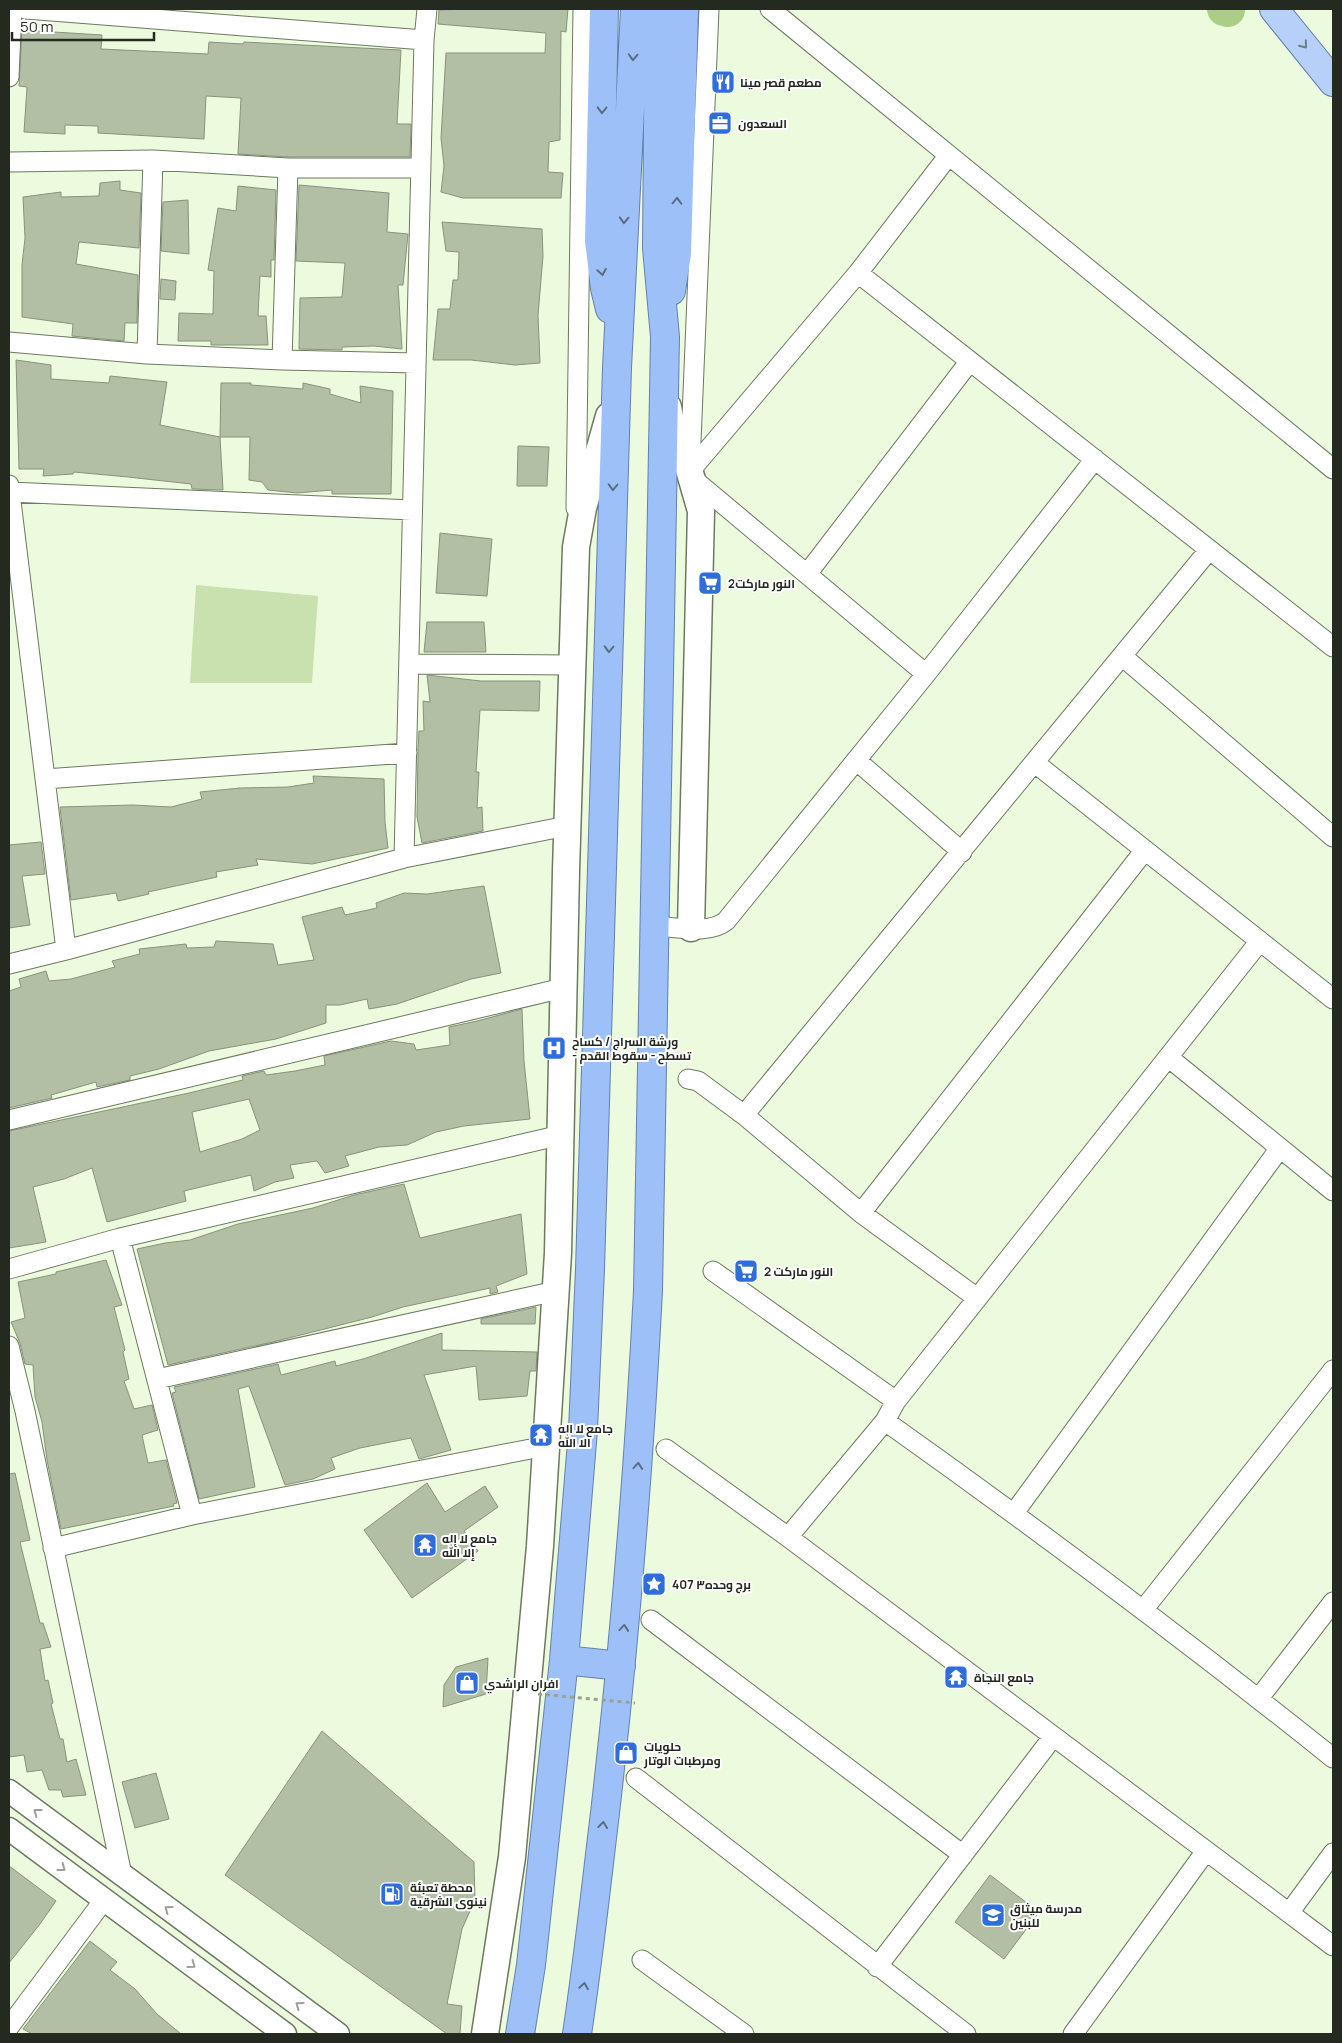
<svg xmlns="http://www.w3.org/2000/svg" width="1342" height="2043" font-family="Manrope,Cairo,sans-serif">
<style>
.green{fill:#c9e1af}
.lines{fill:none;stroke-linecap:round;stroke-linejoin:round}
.river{stroke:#accd85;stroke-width:34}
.building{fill:#b2bfa5;stroke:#87937a;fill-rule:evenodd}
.minor-casing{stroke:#6d7960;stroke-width:21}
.tertiary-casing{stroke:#6d7960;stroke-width:25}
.secondary-casing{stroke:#6d7960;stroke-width:29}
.primary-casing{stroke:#6481ac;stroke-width:30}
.trunk-casing{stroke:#6481ac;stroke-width:30}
.minor{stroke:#fff;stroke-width:19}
.tertiary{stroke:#fff;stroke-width:22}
.secondary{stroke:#fff;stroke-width:26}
.primary{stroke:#b6d0fa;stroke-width:28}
.trunk{stroke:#9ec0f8;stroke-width:28}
.path-bridge{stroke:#99a38f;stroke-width:3;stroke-dasharray:4 4;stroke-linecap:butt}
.oneway{stroke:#6e7d8d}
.oneway2{stroke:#5b6e81}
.oneway3{stroke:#9d9f9b}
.labels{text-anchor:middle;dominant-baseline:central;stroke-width:4;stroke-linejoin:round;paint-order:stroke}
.poi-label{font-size:12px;font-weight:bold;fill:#252a20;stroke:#fff;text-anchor:start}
</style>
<rect width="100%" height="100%" fill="#ecfade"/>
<!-- green -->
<path class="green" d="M 196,585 L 318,596 L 312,683 L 190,683 Z"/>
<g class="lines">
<!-- river -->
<path class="river" d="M 1224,9 L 1228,10"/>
</g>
<!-- building -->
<path class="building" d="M 467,9 L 568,9 L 566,32 L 561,31 L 560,140 L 549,142 L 548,172 L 563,173 L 561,198 L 463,198 L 441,192 L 444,166 L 441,138 L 446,53 L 545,53 L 546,33 L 438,24 L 439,10 Z
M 22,30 L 102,35 L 101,49 L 208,54 L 209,42 L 243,44 L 244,42 L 401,50 L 397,124 L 411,124 L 410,157 L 288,157 L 238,154 L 241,98 L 206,96 L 204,139 L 98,133 L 98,126 L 65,125 L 65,134 L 24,132 L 27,87 L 19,86 Z
M 120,181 L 120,190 L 141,193 L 139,248 L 79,242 L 76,264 L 138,275 L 137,323 L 125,323 L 124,341 L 72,336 L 73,324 L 22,317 L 22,265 L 25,238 L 23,197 L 61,192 L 61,197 L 99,196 L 100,183 Z
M 299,185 L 389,193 L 387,232 L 408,234 L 403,285 L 398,285 L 402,349 L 374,346 L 342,347 L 342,350 L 299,349 L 300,298 L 342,297 L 345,263 L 296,261 Z
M 238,186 L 276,190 L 274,260 L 271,260 L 271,277 L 260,276 L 258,316 L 266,316 L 268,345 L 211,345 L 211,341 L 178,341 L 179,313 L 213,314 L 214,271 L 208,270 L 218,208 L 236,211 Z
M 188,200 L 189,254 L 161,251 L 163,202 Z
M 442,222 L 542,229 L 543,256 L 538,315 L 540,363 L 515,365 L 471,360 L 433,360 L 438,309 L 450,309 L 453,280 L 458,280 L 459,252 L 446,251 Z
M 161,279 L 176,281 L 175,300 L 160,299 Z
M 16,360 L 51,365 L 51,379 L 109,383 L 110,376 L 167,382 L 160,425 L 220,437 L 223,490 L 192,489 L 191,484 L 128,477 L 74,472 L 73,474 L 43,476 L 44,469 L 19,469 Z
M 221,383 L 251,383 L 251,385 L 303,389 L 303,383 L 330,389 L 330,394 L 361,403 L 360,386 L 393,391 L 391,494 L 332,494 L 332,490 L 297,493 L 268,490 L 262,482 L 249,480 L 250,437 L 220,437 Z
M 518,446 L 549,447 L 547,486 L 517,486 Z
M 440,533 L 492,539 L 487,596 L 436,593 Z
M 427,622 L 484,622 L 486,652 L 424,652 Z
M 427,675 L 481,681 L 540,681 L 539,711 L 480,710 L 476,772 L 479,772 L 477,808 L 482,807 L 483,831 L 422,843 L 417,817 L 418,750 L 419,731 L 424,731 L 423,701 L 430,702 Z
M 313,776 L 384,779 L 385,822 L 388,848 L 312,864 L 256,859 L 258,865 L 216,872 L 217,877 L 148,892 L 149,894 L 118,901 L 116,893 L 71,900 L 60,807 L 133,805 L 171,807 L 202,799 L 200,792 L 240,788 L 288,787 L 314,783 Z
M 41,842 L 45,874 L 22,876 L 30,925 L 9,928 L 9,845 Z
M 484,886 L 501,973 L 471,979 L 397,1004 L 369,1009 L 367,999 L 340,1005 L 326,1005 L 326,1023 L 276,1039 L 209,1051 L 159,1069 L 130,1076 L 130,1080 L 97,1087 L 96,1082 L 51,1095 L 52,1098 L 9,1108 L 9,991 L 21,987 L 19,979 L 46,971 L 49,981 L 71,979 L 115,967 L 112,961 L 140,954 L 139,949 L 186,944 L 187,948 L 214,947 L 216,941 L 273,944 L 278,965 L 314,960 L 302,917 L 342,907 L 345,915 L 377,908 L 376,903 L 404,893 L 427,894 Z
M 522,1009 L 524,1061 L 530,1119 L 464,1126 L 436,1132 L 407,1145 L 379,1147 L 345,1156 L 349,1166 L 325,1173 L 317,1161 L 290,1165 L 294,1178 L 275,1182 L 254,1191 L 251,1175 L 184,1191 L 186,1201 L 107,1222 L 92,1168 L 64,1179 L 33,1187 L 46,1242 L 9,1248 L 9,1131 L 189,1093 L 243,1080 L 242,1076 L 264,1071 L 266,1075 L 295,1071 L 325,1065 L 324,1056 L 391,1041 L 414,1044 L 416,1050 L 450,1045 L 449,1027 L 477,1021 ZM 249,1099 L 260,1130 L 242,1139 L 200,1152 L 192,1112 Z
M 404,1184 L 420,1238 L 521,1214 L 527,1274 L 496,1286 L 498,1292 L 490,1294 L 490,1288 L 403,1307 L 372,1317 L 273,1342 L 168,1365 L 137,1249 L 165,1243 L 190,1240 L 238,1224 L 313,1208 L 354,1195 Z
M 106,1260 L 122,1305 L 114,1307 L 125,1350 L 123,1352 L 129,1379 L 124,1381 L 134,1409 L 152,1405 L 158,1430 L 142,1435 L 148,1463 L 166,1460 L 177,1503 L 173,1504 L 174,1506 L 61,1529 L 47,1460 L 42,1422 L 35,1397 L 33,1365 L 25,1364 L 20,1343 L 11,1322 L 25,1318 L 18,1282 L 56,1274 L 56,1272 Z
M 536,1307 L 535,1324 L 481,1324 L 481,1319 Z
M 442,1333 L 442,1350 L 537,1352 L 536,1371 L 530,1371 L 527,1396 L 479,1400 L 476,1366 L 424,1375 L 451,1450 L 419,1459 L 411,1438 L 360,1448 L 331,1458 L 335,1469 L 313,1479 L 285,1485 L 249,1386 L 238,1389 L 255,1487 L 199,1499 L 172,1393 L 176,1392 L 174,1387 L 278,1364 L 281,1375 L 335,1361 L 336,1366 L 363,1359 Z
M 15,1473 L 30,1540 L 20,1542 L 40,1623 L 43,1623 L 51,1647 L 40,1649 L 45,1681 L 48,1680 L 53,1703 L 51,1704 L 60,1739 L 63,1739 L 67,1762 L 76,1759 L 86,1795 L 63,1797 L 61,1790 L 49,1790 L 42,1770 L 27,1772 L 24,1755 L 9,1757 L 9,1474 Z
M 427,1483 L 445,1512 L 485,1486 L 498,1507 L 464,1531 L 478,1551 L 412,1598 L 364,1530 Z
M 488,1658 L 486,1694 L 443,1707 L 444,1685 L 456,1667 Z
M 322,1731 L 474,1862 L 475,1900 L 462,1929 L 447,2004 L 462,2006 L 460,2034 L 447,2034 L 225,1875 Z
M 156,1773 L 169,1819 L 135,1828 L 122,1782 Z
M 9,1866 L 56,1901 L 40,1924 L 9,1963 Z
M 990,1875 L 1039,1912 L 1004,1959 L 955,1922 Z
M 90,1941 L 117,1962 L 110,1970 L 135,1989 L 157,2014 L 181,2034 L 32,2034 L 23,2029 Z"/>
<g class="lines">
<!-- minor casing -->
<g class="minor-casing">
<path id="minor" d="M 26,9 L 424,40
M 770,9 L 1333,469
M 9,77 L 12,9
M 9,162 L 153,160 L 288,168 L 421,168
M 858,273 L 1333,647
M 9,342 L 147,354 L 282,360 L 416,363
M 147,354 L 153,160
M 282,360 L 288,168
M 690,465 L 709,9
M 690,471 L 858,273 L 949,155
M 692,478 L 926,674
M 9,485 L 66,950
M 10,492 L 412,510
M 576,508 L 583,9
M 807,574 L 970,361
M 1122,656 L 1333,837
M 409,664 L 572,665
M 856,760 L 962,852
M 1035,763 L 1333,999
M 45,779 L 407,753
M 404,858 L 424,40 L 427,9
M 654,926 C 676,927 709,935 726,921 L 926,674 L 1095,459
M 9,964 L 66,950 L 404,858 L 567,826
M 1168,1057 L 1333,1191
M 688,1079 L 698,1081 L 744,1115 L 861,1213 L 977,1298
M 744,1115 L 1209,550
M 9,1120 L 563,988
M 861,1213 L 1145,850
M 120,1238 L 192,1515
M 9,1269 L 120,1238 L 561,1135
M 713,1271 L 896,1401
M 9,1346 L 25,1411 L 122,1875
M 157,1379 L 556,1291
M 885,1421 C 1037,1529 1187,1641 1333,1758
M 666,1449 L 788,1537 L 1333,1946
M 1014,1513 L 1280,1148
M 788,1537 L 885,1421 L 896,1401 L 1260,941
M 53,1548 L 192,1515 L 546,1446
M 1143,1610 L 1333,1370
M 651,1620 L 963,1855
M 1259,1698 L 1333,1602
M 636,1778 L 966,2034
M 1289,1913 L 1333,1853
M 642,1960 L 744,2034
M 877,1967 L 1053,1737
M 9,2027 L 104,1900
M 1073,2034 L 1206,1851"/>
</g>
<!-- tertiary casing -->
<g class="tertiary-casing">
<path id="tertiary" d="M 9,1791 L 338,2034
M 9,1829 L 285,2034"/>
</g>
<!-- secondary casing -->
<g class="secondary-casing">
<path id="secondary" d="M 668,407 L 673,433 L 688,466 L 701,511 L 691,928
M 485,2034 L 512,1857 L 540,1546 L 558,1253 L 566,871 L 576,547 L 583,508 L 609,416"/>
</g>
<!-- primary casing -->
<g class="primary-casing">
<path id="primary" d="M 1274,9 L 1333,82"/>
</g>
<!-- trunk casing -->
<g class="trunk-casing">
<path id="trunk" d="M 604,9 L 599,241 L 605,288 L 610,309
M 671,291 L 677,253 L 684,9
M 564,1660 L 621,1666
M 520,2034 L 531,1965 L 564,1660 L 583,1430 L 590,1269 L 617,368 L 635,9
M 577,2034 C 588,1961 596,1887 605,1813 C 625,1639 639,1465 648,1291 L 665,337 L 657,248 L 659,9"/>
</g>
<!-- minor -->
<use href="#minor" class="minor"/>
<!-- tertiary -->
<use href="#tertiary" class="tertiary"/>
<!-- secondary -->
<use href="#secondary" class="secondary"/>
<!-- primary -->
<use href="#primary" class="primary"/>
<!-- trunk -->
<use href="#trunk" class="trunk"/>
<!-- path-bridge -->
<path class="path-bridge" d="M 538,1694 L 635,1703"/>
</g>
<!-- one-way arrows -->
<defs><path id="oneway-chevron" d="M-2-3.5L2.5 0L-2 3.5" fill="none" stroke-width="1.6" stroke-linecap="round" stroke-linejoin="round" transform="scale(1.25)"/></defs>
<use class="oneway" href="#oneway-chevron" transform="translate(1304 45) rotate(51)"/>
<g class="oneway2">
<use href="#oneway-chevron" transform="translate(633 57) rotate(93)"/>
<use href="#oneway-chevron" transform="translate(602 110) rotate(91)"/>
<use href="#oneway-chevron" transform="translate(677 201) rotate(-88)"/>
<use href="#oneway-chevron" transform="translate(624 220) rotate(93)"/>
<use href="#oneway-chevron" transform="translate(602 272) rotate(81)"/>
<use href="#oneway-chevron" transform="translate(613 487) rotate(92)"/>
<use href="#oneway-chevron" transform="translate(609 649) rotate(92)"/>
<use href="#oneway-chevron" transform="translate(638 1466) rotate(-85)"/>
<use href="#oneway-chevron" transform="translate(624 1628) rotate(-85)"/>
<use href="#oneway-chevron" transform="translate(603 1825) rotate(-83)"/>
<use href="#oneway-chevron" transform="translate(584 1986) rotate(-81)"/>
</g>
<g class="oneway3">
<use href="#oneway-chevron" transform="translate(37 1812) rotate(-143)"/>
<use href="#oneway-chevron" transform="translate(62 1868) rotate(37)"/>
<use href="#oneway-chevron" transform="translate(168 1909) rotate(-144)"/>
<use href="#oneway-chevron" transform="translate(192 1965) rotate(36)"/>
<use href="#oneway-chevron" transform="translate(299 2005) rotate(-144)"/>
</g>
<!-- icons -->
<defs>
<g id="restaurant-square" transform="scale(1.25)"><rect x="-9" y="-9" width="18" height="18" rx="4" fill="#2f6dda" stroke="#fff"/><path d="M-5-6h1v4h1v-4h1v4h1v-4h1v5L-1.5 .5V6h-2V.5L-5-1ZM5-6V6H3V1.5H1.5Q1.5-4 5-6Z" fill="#fff"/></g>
<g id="office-square" transform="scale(1.25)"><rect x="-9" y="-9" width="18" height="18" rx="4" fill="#2f6dda" stroke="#fff"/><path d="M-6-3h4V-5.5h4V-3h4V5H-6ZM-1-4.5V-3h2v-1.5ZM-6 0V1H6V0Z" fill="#fff"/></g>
<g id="supermarket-square" transform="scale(1.25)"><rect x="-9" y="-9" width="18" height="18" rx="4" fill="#2f6dda" stroke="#fff"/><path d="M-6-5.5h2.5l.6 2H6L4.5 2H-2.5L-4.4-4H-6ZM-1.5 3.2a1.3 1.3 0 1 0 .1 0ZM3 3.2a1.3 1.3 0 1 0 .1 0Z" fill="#fff"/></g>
<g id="hospital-square" transform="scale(1.25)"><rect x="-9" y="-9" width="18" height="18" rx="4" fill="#2f6dda" stroke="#fff"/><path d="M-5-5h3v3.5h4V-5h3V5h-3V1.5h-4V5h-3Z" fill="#fff"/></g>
<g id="temple-square" transform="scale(1.25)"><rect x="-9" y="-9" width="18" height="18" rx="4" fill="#2f6dda" stroke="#fff"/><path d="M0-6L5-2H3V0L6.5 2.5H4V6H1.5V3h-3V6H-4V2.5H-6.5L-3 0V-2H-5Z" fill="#fff"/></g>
<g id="sight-square" transform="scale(1.25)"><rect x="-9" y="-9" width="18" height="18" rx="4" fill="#2f6dda" stroke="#fff"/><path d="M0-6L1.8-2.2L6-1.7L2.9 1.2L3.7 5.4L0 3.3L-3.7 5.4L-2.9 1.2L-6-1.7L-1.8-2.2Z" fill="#fff"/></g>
<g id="shop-square" transform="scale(1.25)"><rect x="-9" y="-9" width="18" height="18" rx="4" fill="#2f6dda" stroke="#fff"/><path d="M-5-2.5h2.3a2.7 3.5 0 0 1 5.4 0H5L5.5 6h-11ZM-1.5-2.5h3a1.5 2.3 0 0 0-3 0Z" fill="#fff"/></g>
<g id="fuel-square" transform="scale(1.25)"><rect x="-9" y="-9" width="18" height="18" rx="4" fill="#2f6dda" stroke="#fff"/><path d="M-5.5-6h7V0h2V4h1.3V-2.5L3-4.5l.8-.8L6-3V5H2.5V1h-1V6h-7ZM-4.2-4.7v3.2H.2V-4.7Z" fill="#fff"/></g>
<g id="school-square" transform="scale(1.25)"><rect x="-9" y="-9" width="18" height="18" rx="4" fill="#2f6dda" stroke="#fff"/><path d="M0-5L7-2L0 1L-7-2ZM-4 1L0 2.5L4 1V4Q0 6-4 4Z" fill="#fff"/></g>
</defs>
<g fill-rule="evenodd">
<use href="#restaurant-square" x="723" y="82"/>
<use href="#office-square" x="720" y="123"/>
<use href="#supermarket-square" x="710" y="583"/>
<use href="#hospital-square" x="554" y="1048"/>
<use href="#supermarket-square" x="746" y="1271"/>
<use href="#temple-square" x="541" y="1435"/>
<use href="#temple-square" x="425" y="1545"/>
<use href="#sight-square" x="654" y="1584"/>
<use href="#temple-square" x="956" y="1677"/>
<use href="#shop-square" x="467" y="1683"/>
<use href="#shop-square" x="626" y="1753"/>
<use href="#fuel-square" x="392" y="1894"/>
<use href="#school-square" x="993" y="1915"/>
</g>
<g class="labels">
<!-- poi labels -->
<g class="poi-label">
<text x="740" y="82">مطعم قصر مينا</text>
<text x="738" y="123">السعدون</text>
<text x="728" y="583">النور ماركت2</text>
<text x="572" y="1041">ورشة السراج / كساح<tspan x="572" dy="14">- تسطح - سقوط القدم</tspan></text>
<text x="764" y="1271">النور ماركت 2</text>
<text x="558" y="1428">جامع لا اله<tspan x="558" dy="14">الا الله</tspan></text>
<text x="442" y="1538">جامع لا إله<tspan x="442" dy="14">إلا الله</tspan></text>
<text x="672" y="1584">برج وحده٣ 407</text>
<text x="974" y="1677">جامع النجاة</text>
<text x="484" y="1683">افران الراشدي</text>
<text x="644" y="1746">حلويات<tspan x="644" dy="14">ومرطبات الوتار</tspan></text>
<text x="410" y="1887">محطة تعبئة<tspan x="410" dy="14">نينوى الشرقية</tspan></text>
<text x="1010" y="1908">مدرسة ميثاق<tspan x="1010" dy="14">للبنين</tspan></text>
</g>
</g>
<!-- border -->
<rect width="1342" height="2043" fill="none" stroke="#252a20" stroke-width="20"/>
<!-- scale -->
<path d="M12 32v8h142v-8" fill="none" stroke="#252a20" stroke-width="2.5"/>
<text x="20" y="32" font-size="15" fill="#252a20" stroke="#ffffff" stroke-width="4" paint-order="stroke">50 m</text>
</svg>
